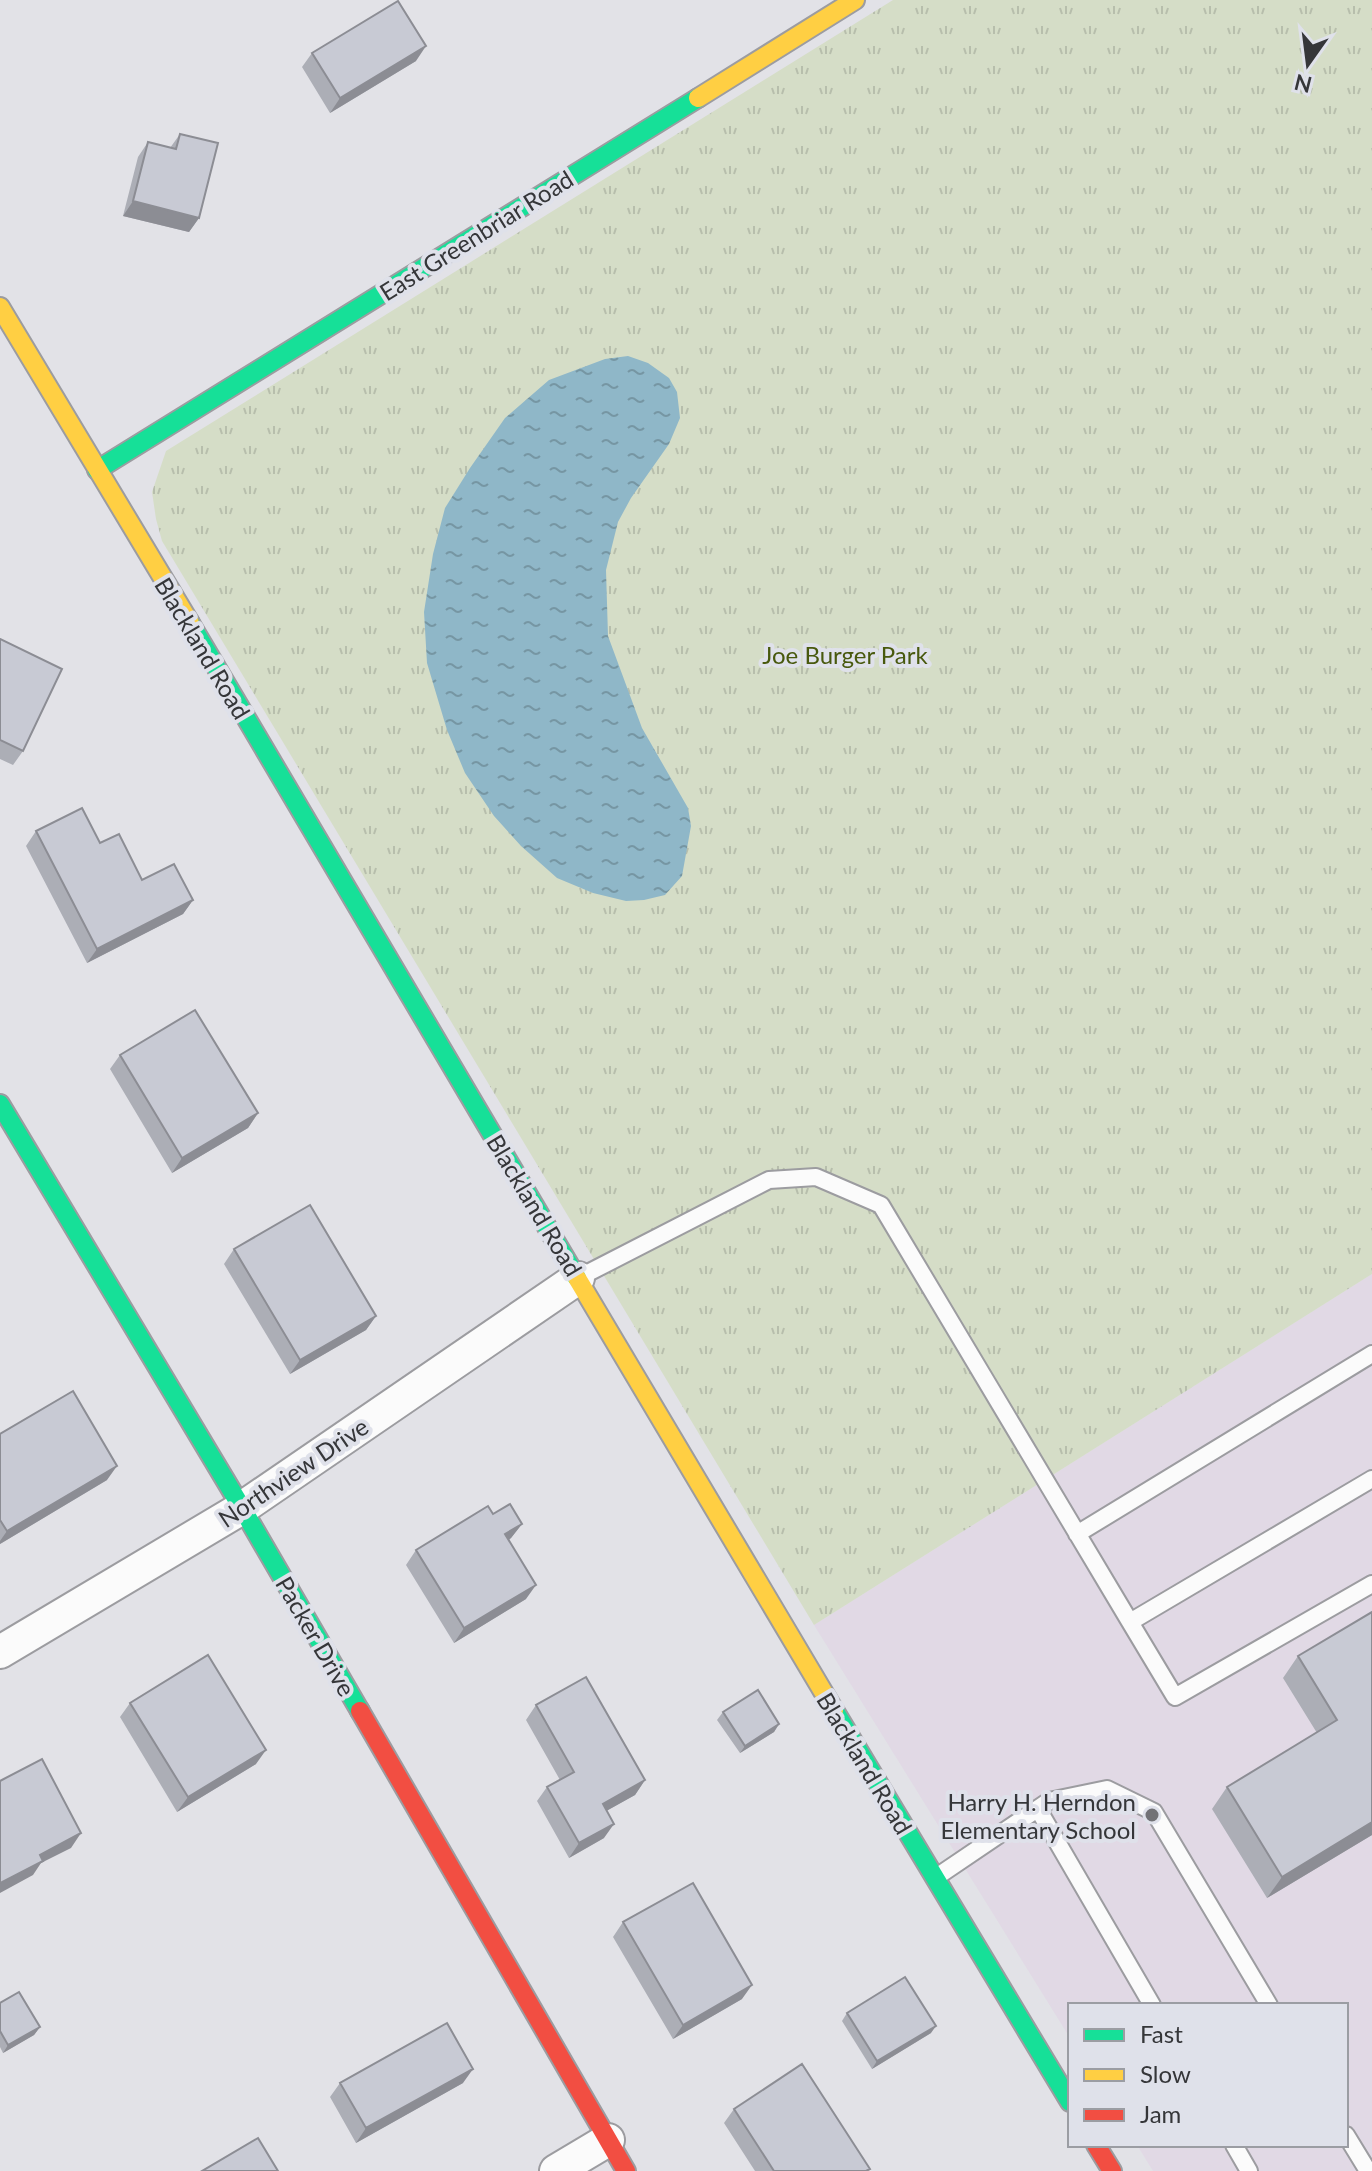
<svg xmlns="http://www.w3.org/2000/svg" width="1372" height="2171" font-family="Lato,sans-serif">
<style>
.education{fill:#e1d9e5}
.park{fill:url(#park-tufts)}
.water{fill:url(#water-ripples)}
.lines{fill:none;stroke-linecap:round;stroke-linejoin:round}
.lane-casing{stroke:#9c9ca0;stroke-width:20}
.street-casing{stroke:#9c9ca0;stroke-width:36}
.fast-casing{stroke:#9c9ca0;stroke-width:22}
.slow-casing{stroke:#9c9ca0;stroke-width:22}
.jam-casing{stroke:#9c9ca0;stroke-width:22}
.lane{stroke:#fbfbfb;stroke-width:16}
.street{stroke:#fbfbfb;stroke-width:32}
.fast{stroke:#16e098;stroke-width:18}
.slow{stroke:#ffcf43;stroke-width:18}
.jam{stroke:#f24e42;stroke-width:18}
.wall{fill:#acaeb6}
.shaded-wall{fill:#8c8d94}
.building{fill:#c8cad4;stroke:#8c8d94;stroke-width:2}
.poi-dot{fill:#727276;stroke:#dfe1ea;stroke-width:3}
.labels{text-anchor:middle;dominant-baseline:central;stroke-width:8;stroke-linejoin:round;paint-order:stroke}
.street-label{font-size:24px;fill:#353639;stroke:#dfe1ea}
.park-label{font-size:24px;fill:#48590e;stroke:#dfe1ea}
.poi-label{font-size:24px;fill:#353639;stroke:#dfe1ea;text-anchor:end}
</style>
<defs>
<pattern id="park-tufts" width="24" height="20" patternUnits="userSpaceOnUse" patternTransform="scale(2)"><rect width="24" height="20" fill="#d5ddc7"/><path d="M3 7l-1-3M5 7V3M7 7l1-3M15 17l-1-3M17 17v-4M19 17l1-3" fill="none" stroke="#b7beac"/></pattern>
<pattern id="water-ripples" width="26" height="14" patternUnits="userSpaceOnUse" patternTransform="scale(2)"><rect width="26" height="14" fill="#8fb7c8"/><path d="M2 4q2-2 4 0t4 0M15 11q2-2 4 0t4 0" fill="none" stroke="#7696a3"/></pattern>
</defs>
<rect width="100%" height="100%" fill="#e2e2e7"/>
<!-- education -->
<path class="education" d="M 1372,1274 L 1372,2171 L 1153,2171 L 1137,2145 L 1346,2145 L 1346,2005 L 1070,2005 L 1070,2038 L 814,1625 Z"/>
<!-- park -->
<path class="park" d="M 893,0 L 1372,0 L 1372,1274 L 814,1625 L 162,541 L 156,519 L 152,492 L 166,451 Z"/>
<!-- water -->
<path class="water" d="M 628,356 L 648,363 L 669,378 L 677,392 L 680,418 L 669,444 L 631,498 L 618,522 L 606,570 L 608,636 L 642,728 L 688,808 L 691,826 L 682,876 L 665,895 L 644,900 L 626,901 L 593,893 L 557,878 L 521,846 L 494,816 L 465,773 L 447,730 L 427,663 L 424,612 L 433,554 L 445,508 L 470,468 L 505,418 L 549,380 L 605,359 Z"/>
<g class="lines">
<!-- lane casing -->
<g class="lane-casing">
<path id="lane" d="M 580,1277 L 769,1180 L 816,1177 L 881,1205 L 1130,1622 L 1372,1479
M 1077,1534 L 1372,1354
M 1130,1622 L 1175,1697 L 1372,1584
M 1038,1809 L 1152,2005
M 935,1878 L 1049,1801 L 1107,1789 L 1154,1812 L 1269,2005
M 1346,2135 L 1368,2171
M 1234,2145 L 1249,2171"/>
</g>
<!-- street casing -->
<g class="street-casing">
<path id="street" d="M 0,1652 L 242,1508 L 578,1278
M 556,2171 L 608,2140"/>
</g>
<!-- fast casing -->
<g class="fast-casing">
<path id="fast" d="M 97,470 L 698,98
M 190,623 L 577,1278
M 0,1104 L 242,1508 L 360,1711
M 834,1710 L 1070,2102"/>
</g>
<!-- slow casing -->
<g class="slow-casing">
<path id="slow" d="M 698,98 L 855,0
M 0,307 L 190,623
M 577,1278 L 834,1710"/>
</g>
<!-- jam casing -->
<g class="jam-casing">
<path id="jam" d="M 360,1711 L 626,2171
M 1096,2145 L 1112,2171"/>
</g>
<!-- lane -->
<use href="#lane" class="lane"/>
<!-- street -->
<use href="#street" class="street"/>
<!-- fast -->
<use href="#fast" class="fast"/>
<!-- slow -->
<use href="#slow" class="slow"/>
<!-- jam -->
<use href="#jam" class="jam"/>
</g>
<!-- wall -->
<path class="wall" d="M 312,53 L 416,61 L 330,113 L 302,67 Z
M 180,134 L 199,218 L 189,232 L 123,216 L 138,157 L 148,142 L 170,148 Z
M 0,639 L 23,751 L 13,765 L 0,759 Z
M 36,831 L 100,843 L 142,880 L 193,900 L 183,914 L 87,963 L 26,846 Z
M 120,1055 L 258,1113 L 248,1128 L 172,1173 L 110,1069 Z
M 234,1249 L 376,1316 L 366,1330 L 290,1374 L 224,1264 Z
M 0,1434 L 107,1480 L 0,1544 Z
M 493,1514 L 522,1524 L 511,1538 L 509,1540 L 526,1599 L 454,1643 L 406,1565 L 416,1550 Z
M 1372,1612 L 1372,1835 L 1267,1898 L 1212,1809 L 1227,1787 L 1317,1733 L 1283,1678 L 1298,1656 Z
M 130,1703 L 256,1764 L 177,1812 L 120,1717 Z
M 536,1705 L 645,1780 L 635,1795 L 606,1811 L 604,1838 L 569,1858 L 537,1801 L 547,1787 L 560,1780 L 526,1720 Z
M 723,1712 L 779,1724 L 774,1732 L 740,1753 L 717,1720 Z
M 623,1922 L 742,1999 L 673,2039 L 613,1937 Z
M 0,2003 L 40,2027 L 34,2035 L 3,2053 L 0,2047 Z
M 847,2013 L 931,2033 L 872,2069 L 842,2021 Z
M 340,2083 L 463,2083 L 356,2143 L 330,2097 Z
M 734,2109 L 870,2169 L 868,2171 L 755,2171 L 724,2123 Z"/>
<!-- shaded-wall -->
<path class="shaded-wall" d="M 426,46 L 416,61 L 330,113 L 340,98 Z
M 133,201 L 199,218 L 189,232 L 123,216 Z
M 193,900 L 183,914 L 87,963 L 97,949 Z
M 258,1113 L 248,1128 L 172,1173 L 182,1158 Z
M 376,1316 L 366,1330 L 290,1374 L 300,1360 Z
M 117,1466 L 107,1480 L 0,1544 L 0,1541 L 7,1531 Z
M 522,1524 L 511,1538 L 495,1548 L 505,1534 Z
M 536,1585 L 526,1599 L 454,1643 L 464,1628 Z
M 779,1724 L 774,1732 L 740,1753 L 745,1746 Z
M 266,1750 L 256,1764 L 177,1812 L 188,1797 Z
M 645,1780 L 635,1795 L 592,1819 L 603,1804 Z
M 1372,1822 L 1372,1835 L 1267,1898 L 1282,1877 Z
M 614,1824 L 604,1838 L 569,1858 L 579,1843 Z
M 81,1833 L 71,1848 L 41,1863 L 33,1875 L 0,1893 L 0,1883 L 40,1855 Z
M 752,1985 L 742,1999 L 673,2039 L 683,2025 Z
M 936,2026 L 931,2033 L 872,2069 L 877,2061 Z
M 40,2027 L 34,2035 L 3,2053 L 8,2045 Z
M 473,2069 L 463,2083 L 356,2143 L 366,2128 Z"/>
<!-- building -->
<path class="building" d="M 398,1 L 426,46 L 340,98 L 312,53 Z
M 180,134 L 218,143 L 199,218 L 133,201 L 148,142 L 176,149 Z
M 0,639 L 62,669 L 23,751 L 0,740 Z
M 82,808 L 100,843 L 119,834 L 142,880 L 174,864 L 193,900 L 97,949 L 36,831 Z
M 195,1010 L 258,1113 L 182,1158 L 120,1055 Z
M 310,1205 L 376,1316 L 300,1360 L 234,1249 Z
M 73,1391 L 117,1466 L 7,1531 L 0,1520 L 0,1434 Z
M 510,1504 L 522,1524 L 505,1534 L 536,1585 L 464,1628 L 416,1550 L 488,1506 L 493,1514 Z
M 1372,1612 L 1372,1822 L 1282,1877 L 1227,1787 L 1337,1720 L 1298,1656 Z
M 208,1655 L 266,1750 L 188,1797 L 130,1703 Z
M 586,1677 L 645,1780 L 603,1804 L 614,1824 L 579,1843 L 547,1787 L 574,1772 L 536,1705 Z
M 758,1690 L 779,1724 L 745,1746 L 723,1712 Z
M 42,1759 L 81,1833 L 40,1855 L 43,1861 L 0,1883 L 0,1781 Z
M 693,1883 L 752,1985 L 683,2025 L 623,1922 Z
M 905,1977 L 936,2026 L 877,2061 L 847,2013 Z
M 19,1992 L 40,2027 L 8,2045 L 0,2031 L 0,2003 Z
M 447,2023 L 473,2069 L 366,2128 L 340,2083 Z
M 802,2064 L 870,2169 L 866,2171 L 774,2171 L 734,2109 Z
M 258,2138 L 278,2171 L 202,2171 Z"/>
<!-- markers -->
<circle class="poi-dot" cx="1152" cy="1815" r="8"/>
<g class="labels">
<!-- street labels -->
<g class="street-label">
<text transform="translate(476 235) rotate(-32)">East Greenbriar Road</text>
<text transform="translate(203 648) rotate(59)">Blackland Road</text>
<text transform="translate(535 1205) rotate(59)">Blackland Road</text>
<text transform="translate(293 1472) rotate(-34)">Northview Drive</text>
<text transform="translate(316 1636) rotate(60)">Packer Drive</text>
<text transform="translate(865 1763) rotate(59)">Blackland Road</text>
</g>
<!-- park labels -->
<g class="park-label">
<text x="845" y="654">Joe Burger Park</text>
</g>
<!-- poi labels -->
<g class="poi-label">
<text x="1136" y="1801">Harry H. Herndon<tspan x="1136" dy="28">Elementary School</tspan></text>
</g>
</g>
<!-- legend -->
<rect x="1068" y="2003" width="280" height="144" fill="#dfe1ea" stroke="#9b9da3" stroke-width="2"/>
<rect x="1084" y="2029" width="40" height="12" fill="#16e098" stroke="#9b9da3" stroke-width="2"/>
<text x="1140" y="2043" font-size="24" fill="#353639">Fast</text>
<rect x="1084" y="2069" width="40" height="12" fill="#ffcf43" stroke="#9b9da3" stroke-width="2"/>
<text x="1140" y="2083" font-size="24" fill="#353639">Slow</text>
<rect x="1084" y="2109" width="40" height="12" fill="#f24e42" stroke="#9b9da3" stroke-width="2"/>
<text x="1140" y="2123" font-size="24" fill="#353639">Jam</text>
<!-- north arrow -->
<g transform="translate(1308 64) rotate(194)" stroke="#dfe1ea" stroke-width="6" paint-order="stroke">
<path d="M0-6L14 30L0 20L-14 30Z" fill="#353639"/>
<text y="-12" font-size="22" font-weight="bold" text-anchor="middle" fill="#353639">N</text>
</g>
</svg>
